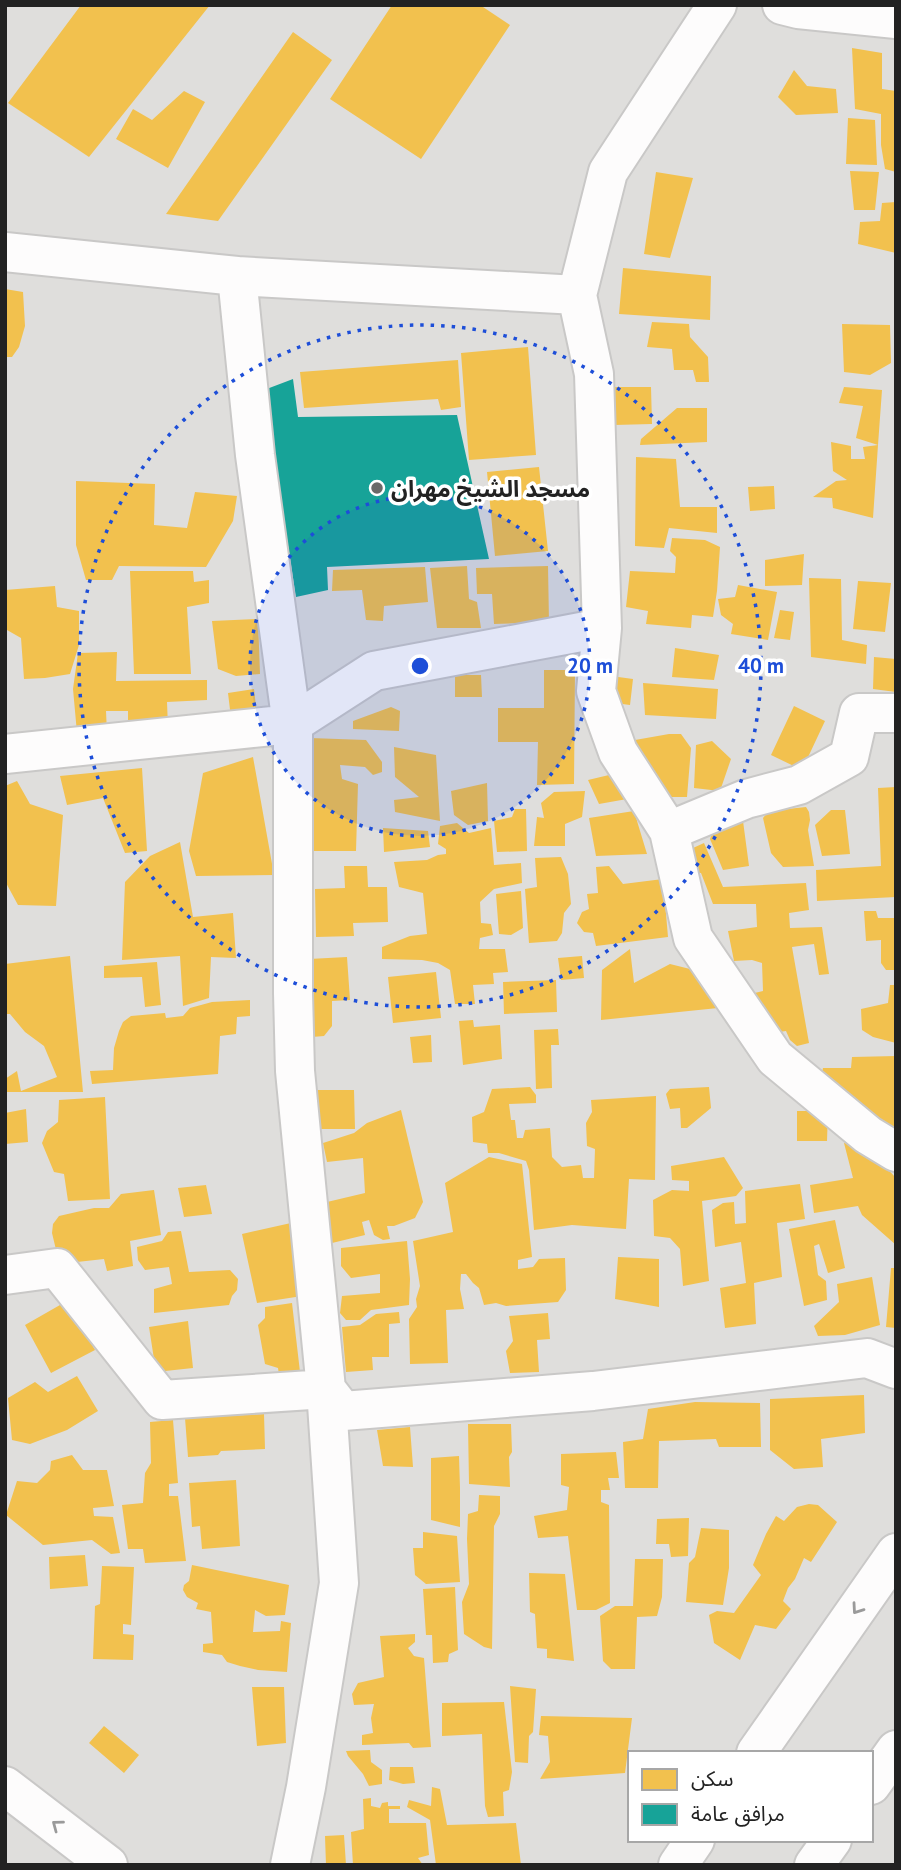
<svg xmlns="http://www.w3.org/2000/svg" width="901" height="1870" font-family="'PT Sans','Noto Sans Arabic',sans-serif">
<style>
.residential{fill:#dfdedc;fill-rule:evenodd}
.homes{fill:#f2c14e}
.public{fill:#17a398}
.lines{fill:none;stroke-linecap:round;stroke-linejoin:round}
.street-casing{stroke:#c9c8c7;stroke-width:42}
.street{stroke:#fdfcfc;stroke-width:38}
.oneway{stroke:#9a9a9a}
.ring{fill:none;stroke:#1d4ed8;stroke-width:3.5;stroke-dasharray:3.5 7}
.poi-dot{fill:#6a6968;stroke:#fff;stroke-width:2.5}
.labels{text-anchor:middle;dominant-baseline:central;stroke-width:7;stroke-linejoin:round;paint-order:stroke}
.poi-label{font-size:23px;font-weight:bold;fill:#222;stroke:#fff;text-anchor:start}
.centre{fill:#1d4ed8;stroke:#fff;stroke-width:3.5}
.ring-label{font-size:21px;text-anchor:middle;font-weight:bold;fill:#1d4ed8;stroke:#fff;stroke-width:7;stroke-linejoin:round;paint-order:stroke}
</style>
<rect width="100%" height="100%" fill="#f0eeeb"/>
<!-- residential -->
<path class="residential" d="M 5,5 L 896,5 L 896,1865 L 5,1865 ZM 630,1753 L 871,1753 L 871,1840 L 630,1840 Z"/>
<!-- homes -->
<path class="homes" d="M 81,5 L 210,5 L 89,157 L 8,103 Z
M 392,5 L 480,5 L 510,25 L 421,159 L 330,99 Z
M 293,32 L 332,60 L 218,221 L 166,214 Z
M 852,48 L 882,53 L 882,89 L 896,91 L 896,172 L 885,169 L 881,145 L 881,114 L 855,109 Z
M 794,70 L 807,86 L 836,89 L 838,113 L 796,115 L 778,97 Z
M 184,91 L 205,102 L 168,168 L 116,139 L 133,109 L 152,120 Z
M 848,118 L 875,120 L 877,165 L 846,164 Z
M 850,171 L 879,172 L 875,210 L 854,210 Z
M 656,172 L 693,178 L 670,258 L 644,254 Z
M 896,202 L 896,253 L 858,244 L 860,222 L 880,221 L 882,203 Z
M 623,268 L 711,276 L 710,320 L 619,314 Z
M 5,289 L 23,292 L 25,326 L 19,347 L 12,357 L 5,357 Z
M 652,322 L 689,324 L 690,337 L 708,357 L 709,382 L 696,382 L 693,370 L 674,370 L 672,349 L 647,347 Z
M 842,324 L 890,325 L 891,363 L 870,375 L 844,372 Z
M 528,347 L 536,455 L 469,460 L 461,353 Z
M 458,360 L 461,407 L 441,410 L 438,399 L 304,408 L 300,372 Z
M 614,387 L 651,387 L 652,424 L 614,425 Z
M 844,387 L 882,390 L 878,445 L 856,438 L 863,406 L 839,403 Z
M 677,408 L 707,408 L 707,442 L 640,445 L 641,439 Z
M 831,442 L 851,446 L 851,459 L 865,459 L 863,447 L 878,445 L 873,518 L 833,508 L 832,498 L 813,497 L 836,481 L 847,480 L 833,471 Z
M 636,457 L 676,459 L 680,507 L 717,507 L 717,533 L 669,528 L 664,548 L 635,546 Z
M 539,467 L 548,551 L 495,556 L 487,472 Z
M 76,481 L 155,484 L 154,525 L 187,528 L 195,492 L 237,496 L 233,521 L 206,567 L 119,566 L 112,580 L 86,580 L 76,545 Z
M 774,486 L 775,509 L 750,511 L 748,487 Z
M 672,538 L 705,540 L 720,547 L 717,591 L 713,617 L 692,615 L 691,628 L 646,624 L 648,611 L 626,607 L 630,571 L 675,573 L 676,557 L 670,551 Z
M 804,554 L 802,585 L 765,586 L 765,560 Z
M 467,566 L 469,599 L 477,602 L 481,628 L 437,628 L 430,568 Z
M 548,566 L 549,622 L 494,624 L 492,594 L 477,594 L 476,568 Z
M 425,567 L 428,602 L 384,606 L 383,621 L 366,620 L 362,590 L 332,591 L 333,570 Z
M 130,571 L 193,571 L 194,582 L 209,580 L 209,603 L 187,607 L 191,674 L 134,674 Z
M 809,578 L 841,579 L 842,640 L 867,645 L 866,664 L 811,657 Z
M 858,581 L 891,583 L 885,632 L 853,629 Z
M 738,585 L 777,592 L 768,640 L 731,634 L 733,624 L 721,615 L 718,599 L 735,597 Z
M 55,586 L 57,607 L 79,611 L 79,645 L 70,674 L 45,678 L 24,679 L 21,638 L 7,630 L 5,590 Z
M 780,610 L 794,612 L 790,640 L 774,638 Z
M 258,619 L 260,674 L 236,676 L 218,669 L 212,621 Z
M 675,648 L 719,655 L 714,680 L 672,677 Z
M 117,652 L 116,681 L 207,680 L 207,700 L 167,702 L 168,727 L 128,731 L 128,711 L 106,711 L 107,733 L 77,733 L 73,689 L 78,653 Z
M 874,657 L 896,659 L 896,692 L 873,689 Z
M 544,670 L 575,670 L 574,784 L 537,785 L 538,742 L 498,742 L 498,708 L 544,708 Z
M 455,675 L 481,675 L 482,697 L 455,697 Z
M 611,676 L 633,679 L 630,705 L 607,702 Z
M 643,683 L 718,689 L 716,719 L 645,715 Z
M 254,689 L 257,715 L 231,718 L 228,693 Z
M 794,706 L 825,721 L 802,770 L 771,755 Z
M 391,707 L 400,711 L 399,731 L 353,729 L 353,721 Z
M 669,734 L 681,734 L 691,748 L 687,797 L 666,797 L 636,748 L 635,740 Z
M 310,738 L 366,740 L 382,762 L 382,772 L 373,775 L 365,767 L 340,765 L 342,779 L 358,784 L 356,851 L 310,851 Z
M 712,741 L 731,759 L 720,791 L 694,788 L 696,745 Z
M 394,747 L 436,755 L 440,821 L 395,812 L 394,800 L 419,797 L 395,777 Z
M 253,757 L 274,875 L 196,876 L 189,851 L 203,773 Z
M 142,768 L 147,851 L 125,853 L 103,798 L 67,805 L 60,776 Z
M 609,775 L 627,799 L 599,804 L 588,780 Z
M 17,781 L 30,804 L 63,815 L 56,906 L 18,905 L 5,881 L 5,786 Z
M 487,783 L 488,821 L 468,825 L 454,815 L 451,791 Z
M 896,787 L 896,897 L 817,901 L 816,870 L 881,866 L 878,788 Z
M 585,791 L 582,817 L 565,824 L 565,846 L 534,846 L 537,817 L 544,818 L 541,803 L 554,792 Z
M 806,807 L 809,812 L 810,820 L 808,830 L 814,866 L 783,867 L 771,853 L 763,818 L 769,811 Z
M 515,809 L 526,809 L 527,851 L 497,852 L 494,821 L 512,817 Z
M 831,810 L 845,810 L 850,854 L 822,856 L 815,825 Z
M 634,811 L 647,854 L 596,856 L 589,818 Z
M 743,821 L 749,866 L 723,870 L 710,839 L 712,834 Z
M 457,823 L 469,833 L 491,828 L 494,865 L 521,863 L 522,883 L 494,889 L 480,902 L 481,923 L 491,924 L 493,935 L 480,938 L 479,949 L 505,949 L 508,972 L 493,973 L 494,984 L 473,985 L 475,1004 L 455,1004 L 450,970 L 438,963 L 422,960 L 382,959 L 382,947 L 410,936 L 427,934 L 423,893 L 399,887 L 394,862 L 427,860 L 438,855 L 446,854 L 446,849 L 438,844 L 440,826 Z
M 383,828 L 428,831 L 430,847 L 384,852 Z
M 180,842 L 193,917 L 233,913 L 236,958 L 211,957 L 209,998 L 183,1006 L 180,956 L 122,960 L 125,882 L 150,856 Z
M 704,843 L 723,887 L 806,883 L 809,910 L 789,913 L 790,928 L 822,927 L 829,974 L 819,975 L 814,944 L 792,947 L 809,1043 L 797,1046 L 790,1040 L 786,1031 L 772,1033 L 738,997 L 763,991 L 762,963 L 752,960 L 734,961 L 728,931 L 757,927 L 756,904 L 713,904 L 701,873 L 691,872 L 694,858 L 693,848 Z
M 561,857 L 568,874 L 571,904 L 564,913 L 562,933 L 557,941 L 529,943 L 525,889 L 537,887 L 535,858 Z
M 344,866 L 367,866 L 368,887 L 387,887 L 388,922 L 353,923 L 354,936 L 316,937 L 315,889 L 345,888 Z
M 609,866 L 623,884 L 663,879 L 668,937 L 596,946 L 593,933 L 584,932 L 577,923 L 582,912 L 589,909 L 587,894 L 598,893 L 596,867 Z
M 521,891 L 523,928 L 511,935 L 499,934 L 496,894 Z
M 864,911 L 876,911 L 878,918 L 896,918 L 896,970 L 886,970 L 881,963 L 881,940 L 866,941 Z
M 630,949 L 634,983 L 670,964 L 698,971 L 718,1008 L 601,1020 L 602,970 Z
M 70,956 L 83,1092 L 5,1092 L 5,1079 L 17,1071 L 21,1091 L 57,1077 L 44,1046 L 25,1032 L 10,1014 L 5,1014 L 5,964 Z
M 582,956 L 584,978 L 561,980 L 558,958 Z
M 347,957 L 350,1000 L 332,1001 L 332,1026 L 324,1036 L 312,1037 L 309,959 Z
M 157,962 L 161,1005 L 145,1007 L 142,977 L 104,978 L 104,966 Z
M 436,972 L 441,1018 L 393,1023 L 388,977 Z
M 556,980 L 557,1012 L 504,1014 L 503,982 Z
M 890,985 L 896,985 L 896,1043 L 873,1037 L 862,1030 L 861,1009 L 888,1003 Z
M 250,1000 L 250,1016 L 237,1017 L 236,1034 L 220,1036 L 218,1074 L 92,1084 L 90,1071 L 113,1070 L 114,1048 L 119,1031 L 123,1022 L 131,1016 L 165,1013 L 166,1018 L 183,1016 L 190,1008 L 212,1002 Z
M 473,1020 L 474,1027 L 500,1025 L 502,1059 L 463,1065 L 459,1021 Z
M 558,1029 L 559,1045 L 551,1045 L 552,1088 L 536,1089 L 534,1030 Z
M 431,1035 L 432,1062 L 413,1063 L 410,1037 Z
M 896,1056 L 896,1134 L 831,1096 L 828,1076 L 822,1073 L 823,1068 L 851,1068 L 852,1057 Z
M 530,1087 L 536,1095 L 536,1103 L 509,1104 L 511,1120 L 515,1120 L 517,1138 L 523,1138 L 525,1130 L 550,1128 L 552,1157 L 562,1167 L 581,1165 L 583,1178 L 594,1178 L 595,1149 L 587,1146 L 586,1123 L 592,1112 L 591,1100 L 656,1096 L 655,1180 L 629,1179 L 626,1229 L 572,1225 L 534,1230 L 529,1170 L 526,1161 L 499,1153 L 488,1153 L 487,1144 L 473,1142 L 472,1117 L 484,1112 L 492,1089 Z
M 709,1087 L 711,1108 L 687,1128 L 681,1128 L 680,1108 L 670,1109 L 666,1094 L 670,1089 Z
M 314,1090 L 354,1090 L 355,1129 L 314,1129 Z
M 105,1097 L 110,1199 L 68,1201 L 64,1174 L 54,1172 L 42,1143 L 47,1131 L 58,1122 L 59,1100 Z
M 26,1109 L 28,1142 L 5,1144 L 5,1113 Z
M 401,1110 L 423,1202 L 415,1218 L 394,1226 L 387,1226 L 390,1239 L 383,1240 L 374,1235 L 369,1220 L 362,1222 L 365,1235 L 332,1243 L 327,1202 L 365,1193 L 363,1158 L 327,1162 L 323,1143 L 354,1133 L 367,1123 Z
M 797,1111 L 828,1111 L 827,1141 L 797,1141 Z
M 844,1143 L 865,1145 L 896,1178 L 896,1245 L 862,1215 L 858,1206 L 814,1213 L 810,1185 L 853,1178 Z
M 489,1157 L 522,1164 L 532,1257 L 518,1260 L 518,1269 L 533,1267 L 539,1259 L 565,1258 L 566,1290 L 558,1302 L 506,1306 L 496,1303 L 484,1305 L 479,1288 L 473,1283 L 466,1274 L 461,1274 L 460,1289 L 464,1309 L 446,1310 L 448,1363 L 410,1364 L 409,1319 L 417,1307 L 416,1299 L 420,1286 L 413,1241 L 453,1232 L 445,1183 Z
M 724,1157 L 743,1188 L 736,1196 L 702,1201 L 709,1281 L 683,1286 L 680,1249 L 670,1238 L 654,1236 L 653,1200 L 672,1190 L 689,1191 L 689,1181 L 672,1180 L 671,1166 Z
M 800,1184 L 805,1219 L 777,1223 L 782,1277 L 754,1283 L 756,1324 L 725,1328 L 720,1288 L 746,1283 L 741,1242 L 715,1247 L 712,1210 L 723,1203 L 734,1202 L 735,1224 L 746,1223 L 745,1191 Z
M 206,1185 L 212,1214 L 184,1217 L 178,1188 Z
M 154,1190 L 161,1235 L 130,1241 L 133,1266 L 107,1271 L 104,1259 L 68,1263 L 58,1258 L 52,1233 L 53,1224 L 59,1216 L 94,1208 L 109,1208 L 121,1194 Z
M 835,1220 L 845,1268 L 828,1273 L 819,1244 L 814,1246 L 818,1275 L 826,1281 L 827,1300 L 804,1306 L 789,1229 Z
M 291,1223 L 302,1296 L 257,1303 L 242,1234 Z
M 181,1231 L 189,1272 L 230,1270 L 238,1279 L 237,1290 L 232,1296 L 229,1305 L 154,1313 L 154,1289 L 172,1284 L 169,1267 L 145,1270 L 138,1260 L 137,1247 L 162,1241 L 168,1232 Z
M 407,1241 L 410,1279 L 409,1305 L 371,1310 L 360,1320 L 346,1320 L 340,1313 L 342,1296 L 380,1293 L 380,1274 L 351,1278 L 341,1266 L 341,1248 Z
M 618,1257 L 659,1259 L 659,1307 L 615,1299 Z
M 891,1268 L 896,1268 L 896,1328 L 886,1327 Z
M 872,1277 L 880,1325 L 845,1335 L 818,1336 L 814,1326 L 839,1302 L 837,1284 Z
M 67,1301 L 95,1350 L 51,1373 L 25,1325 Z
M 292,1303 L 300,1372 L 279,1375 L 278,1368 L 265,1364 L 258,1325 L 265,1318 L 265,1307 Z
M 399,1312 L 400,1323 L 389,1324 L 389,1357 L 372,1357 L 373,1370 L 346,1372 L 342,1327 L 360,1325 L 376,1314 Z
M 548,1313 L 550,1339 L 537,1340 L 539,1372 L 510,1373 L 506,1351 L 513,1341 L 509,1316 Z
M 188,1321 L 193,1368 L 156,1372 L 149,1327 Z
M 77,1376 L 98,1411 L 67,1430 L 30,1444 L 12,1440 L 8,1398 L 35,1382 L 48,1392 Z
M 864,1395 L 865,1433 L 821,1439 L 823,1467 L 794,1469 L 770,1450 L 770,1399 Z
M 695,1402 L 760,1403 L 761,1447 L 719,1447 L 716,1439 L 659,1441 L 658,1488 L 625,1488 L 623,1442 L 643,1439 L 648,1409 Z
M 264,1414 L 265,1449 L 221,1451 L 218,1455 L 188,1457 L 185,1418 Z
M 173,1420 L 178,1483 L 169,1484 L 169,1496 L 178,1496 L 186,1561 L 145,1563 L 143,1549 L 128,1549 L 122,1505 L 143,1503 L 145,1473 L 151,1463 L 150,1422 Z
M 468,1424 L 511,1424 L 512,1452 L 509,1457 L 510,1487 L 469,1484 Z
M 410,1427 L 413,1467 L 383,1466 L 377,1430 Z
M 616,1452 L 619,1478 L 608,1478 L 610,1490 L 601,1490 L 601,1502 L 609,1505 L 610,1603 L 596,1610 L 577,1610 L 568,1536 L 538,1538 L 534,1516 L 567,1510 L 569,1487 L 561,1485 L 561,1454 Z
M 72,1455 L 83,1470 L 107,1470 L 114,1506 L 93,1508 L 94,1516 L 113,1517 L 120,1553 L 111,1554 L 92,1540 L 43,1545 L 6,1515 L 17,1481 L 37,1483 L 50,1470 L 51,1461 Z
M 459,1456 L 460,1488 L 460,1527 L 431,1520 L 431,1458 Z
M 236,1480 L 240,1546 L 202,1549 L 200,1526 L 192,1527 L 189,1483 Z
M 479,1495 L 500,1496 L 500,1514 L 494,1526 L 492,1649 L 484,1647 L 464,1634 L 462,1602 L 469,1584 L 467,1539 L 468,1514 L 478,1511 Z
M 809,1504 L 818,1505 L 837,1522 L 811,1562 L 804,1558 L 795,1579 L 788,1588 L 783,1601 L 791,1609 L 776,1629 L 755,1625 L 740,1660 L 714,1643 L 709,1615 L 717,1611 L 734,1613 L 761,1575 L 753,1565 L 766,1534 L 776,1516 L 784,1521 L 797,1507 Z
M 689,1518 L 688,1556 L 671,1557 L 669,1544 L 656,1544 L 657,1519 Z
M 701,1528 L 729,1530 L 729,1568 L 723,1605 L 686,1602 L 689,1563 L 695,1557 Z
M 423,1532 L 457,1536 L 460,1582 L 426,1584 L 415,1575 L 413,1548 L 423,1548 Z
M 85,1555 L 88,1586 L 50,1589 L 49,1557 Z
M 635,1559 L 663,1559 L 662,1597 L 657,1616 L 637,1617 L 635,1669 L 611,1669 L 603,1661 L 600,1616 L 615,1606 L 633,1606 Z
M 192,1565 L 289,1585 L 285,1615 L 266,1616 L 255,1610 L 253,1632 L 280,1631 L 281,1621 L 291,1623 L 287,1672 L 258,1670 L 240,1666 L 227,1662 L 222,1655 L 203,1652 L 203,1644 L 213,1643 L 211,1612 L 196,1609 L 198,1603 L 187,1597 L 183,1590 L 184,1585 L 189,1581 Z
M 102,1566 L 134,1567 L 131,1625 L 123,1624 L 123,1634 L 134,1635 L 133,1660 L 93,1659 L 95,1606 L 100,1604 Z
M 529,1573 L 565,1574 L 574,1661 L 547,1658 L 547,1649 L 537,1648 L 535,1614 L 530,1612 Z
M 455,1587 L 458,1650 L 449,1654 L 448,1662 L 433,1663 L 432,1635 L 426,1635 L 423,1589 Z
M 415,1634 L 415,1642 L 408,1648 L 414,1656 L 424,1658 L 431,1747 L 413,1748 L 409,1743 L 362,1745 L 362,1735 L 373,1733 L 371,1718 L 374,1704 L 354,1705 L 352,1694 L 358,1683 L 384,1677 L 380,1636 Z
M 510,1686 L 536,1689 L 533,1732 L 529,1736 L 528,1763 L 515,1762 Z
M 252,1687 L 284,1687 L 286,1743 L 257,1746 Z
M 504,1702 L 512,1772 L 509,1790 L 503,1792 L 504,1816 L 488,1817 L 485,1806 L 482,1734 L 442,1736 L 442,1703 Z
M 541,1716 L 632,1718 L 625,1773 L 540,1779 L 550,1762 L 548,1736 L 539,1735 Z
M 104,1726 L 139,1755 L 124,1773 L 89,1743 Z
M 370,1750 L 371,1762 L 382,1770 L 382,1784 L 369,1786 L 363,1774 L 348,1756 L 346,1751 Z
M 390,1767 L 413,1767 L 415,1783 L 403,1784 L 389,1780 Z
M 432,1787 L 440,1789 L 447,1825 L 516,1823 L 521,1865 L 436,1865 L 430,1820 L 407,1807 L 409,1800 L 431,1806 Z
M 371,1798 L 371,1806 L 380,1808 L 382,1803 L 388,1802 L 388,1806 L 400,1806 L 400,1809 L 389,1809 L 389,1823 L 426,1823 L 429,1855 L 418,1858 L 423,1865 L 353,1865 L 351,1832 L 364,1829 L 363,1799 Z
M 344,1835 L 346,1865 L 326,1865 L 325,1836 Z"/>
<!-- public -->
<path class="public" d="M 293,379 L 298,417 L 457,415 L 489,559 L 327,567 L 328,590 L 296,597 L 264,390 Z"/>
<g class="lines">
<!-- street casing -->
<g class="street-casing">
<path id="street" d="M 717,5 L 608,172 L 577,295 L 594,374 L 602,628 L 596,691 L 618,752 L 669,831 L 693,938 L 775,1058 L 868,1135 L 896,1152
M 782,5 L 798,9 L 896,19
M 5,252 L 237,276 L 255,455 L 293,732 L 293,993 L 295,1071 L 326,1389 L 339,1583 L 306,1787 L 290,1865
M 237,276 L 577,295
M 5,754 L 292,724 L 374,671 L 602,628
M 669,831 L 746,799 L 799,785 L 849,757 L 859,713 L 896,713
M 5,1275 L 57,1268 L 162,1400 L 326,1389 L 343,1411 L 593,1391 L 867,1358 L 896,1369
M 756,1753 L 896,1553
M 871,1785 L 896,1750
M 5,1786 L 108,1865
M 678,1865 L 695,1840
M 814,1865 L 832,1840"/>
</g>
<!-- street -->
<use href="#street" class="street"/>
</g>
<!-- one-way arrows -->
<defs><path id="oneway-chevron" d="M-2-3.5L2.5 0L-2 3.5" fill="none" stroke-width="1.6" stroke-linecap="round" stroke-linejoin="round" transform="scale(1.75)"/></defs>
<g class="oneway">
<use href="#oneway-chevron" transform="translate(857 1609) rotate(125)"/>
<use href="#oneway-chevron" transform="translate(57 1825) rotate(-143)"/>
</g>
<!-- distance rings -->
<circle cx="420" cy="666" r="170" fill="#1d4ed8" fill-opacity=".12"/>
<g class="ring">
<circle cx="420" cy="666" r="170"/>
<circle cx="420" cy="666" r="341"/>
</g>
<!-- markers -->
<circle class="poi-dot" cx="377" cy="488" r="7"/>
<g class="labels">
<!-- poi labels -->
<g class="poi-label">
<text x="391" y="488">مسجد الشيخ مهران</text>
</g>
</g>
<circle cx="420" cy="666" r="10" class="centre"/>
<g class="ring-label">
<text x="590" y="673">20 m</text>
<text x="761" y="673">40 m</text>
</g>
<!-- border -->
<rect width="901" height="1870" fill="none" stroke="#222222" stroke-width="14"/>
<!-- legend -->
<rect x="628" y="1751" width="245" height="91" fill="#ffffff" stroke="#a7a7a7" stroke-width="2"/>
<rect x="642" y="1769" width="35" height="21" fill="#f2c14e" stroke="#a7a7a7" stroke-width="2"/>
<text x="691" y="1786" font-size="21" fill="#222222">سكن</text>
<rect x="642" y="1804" width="35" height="21" fill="#17a398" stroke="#a7a7a7" stroke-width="2"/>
<text x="691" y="1821" font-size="21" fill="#222222">مرافق عامة</text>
</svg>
